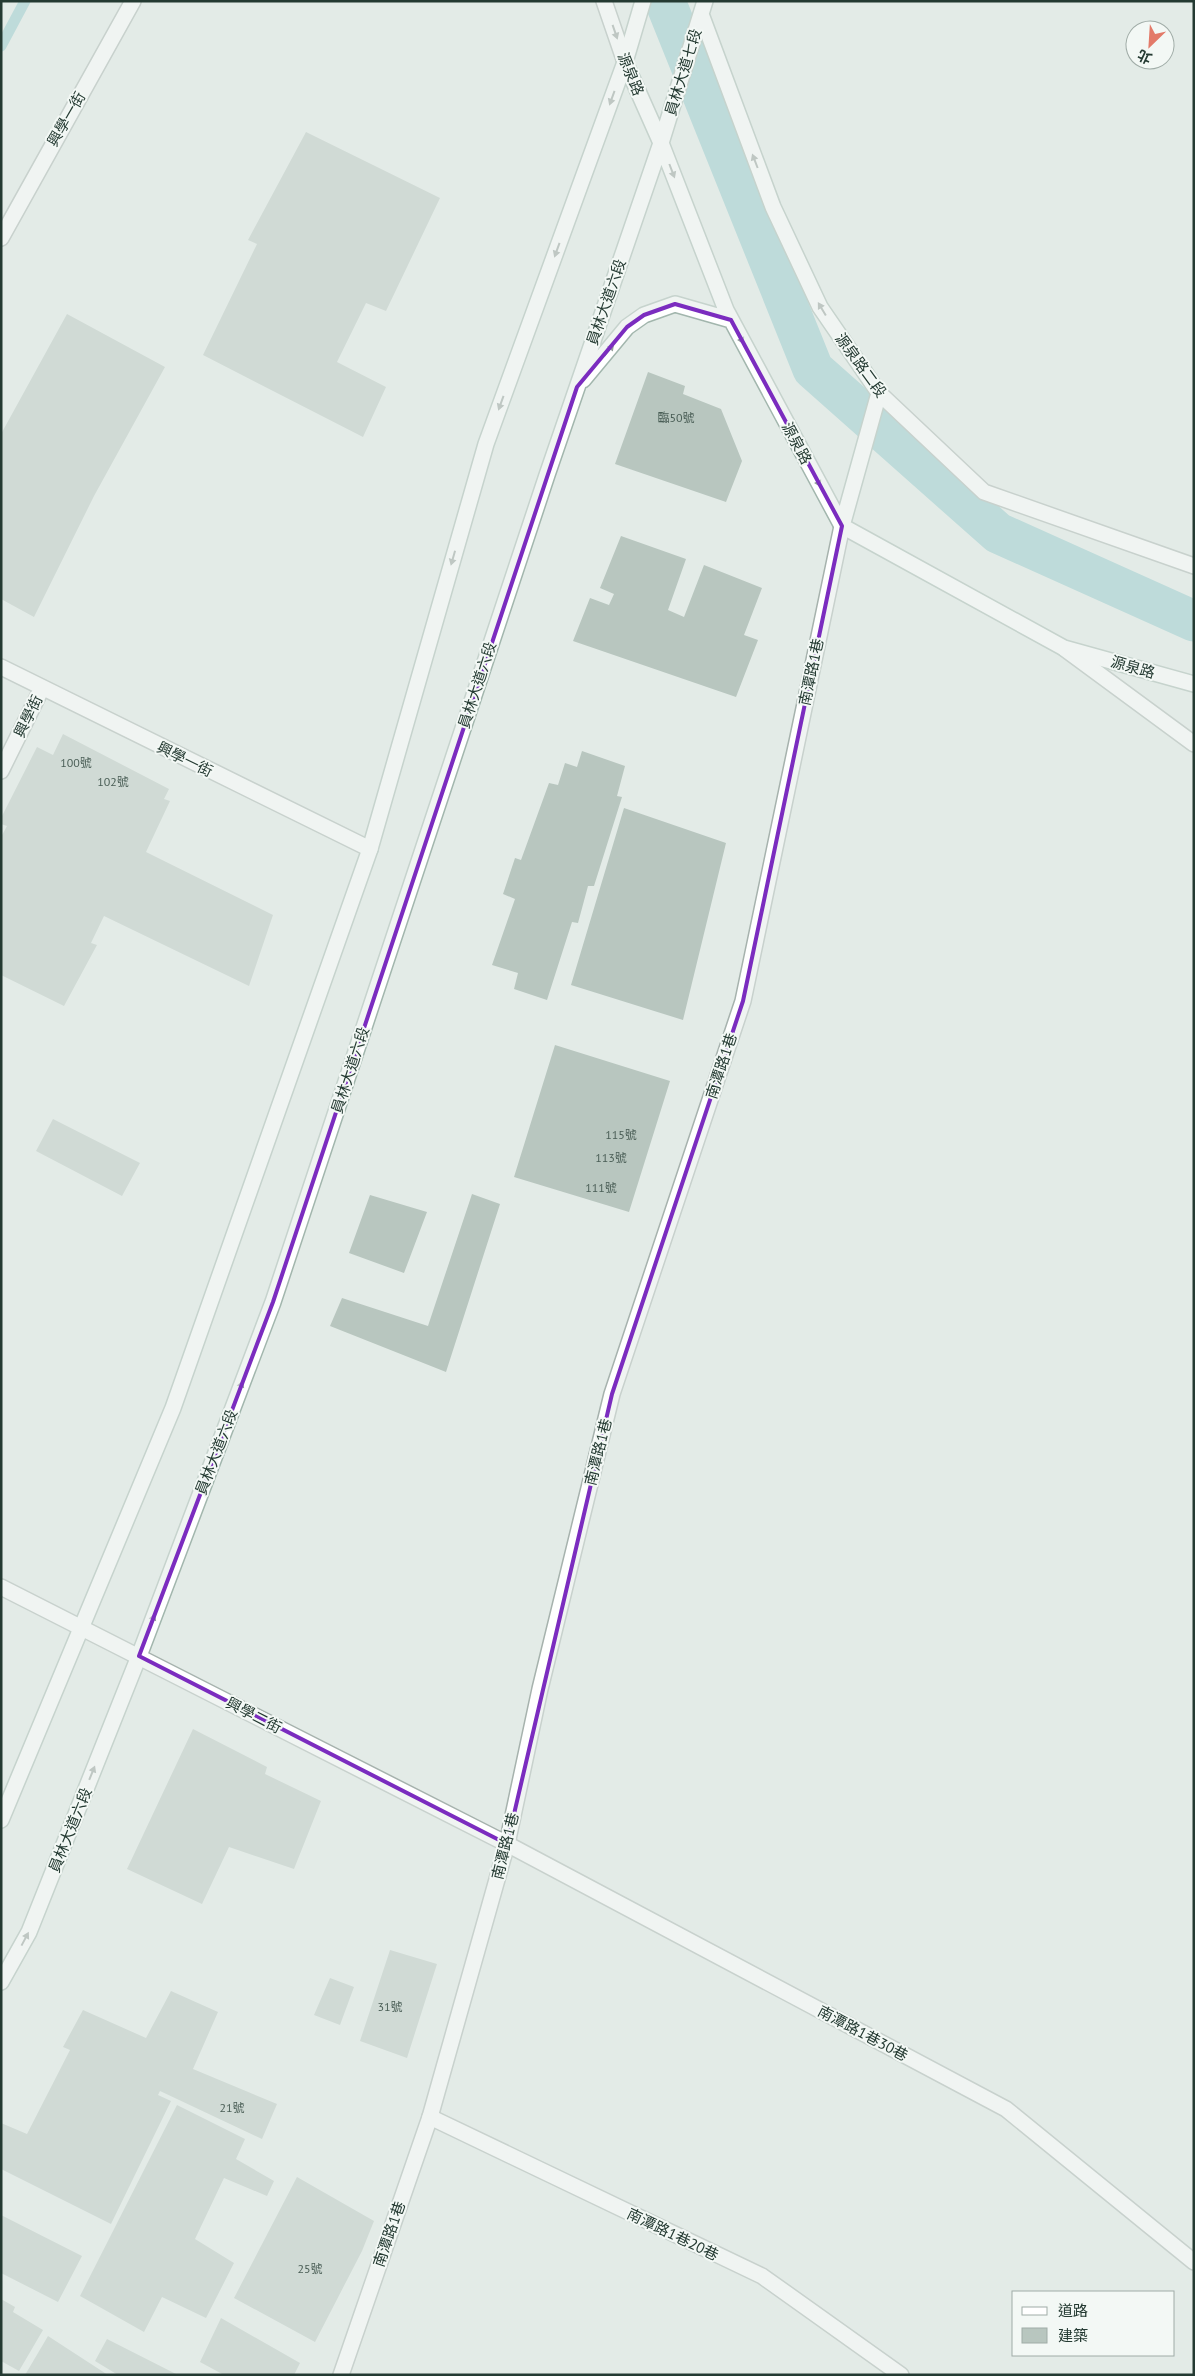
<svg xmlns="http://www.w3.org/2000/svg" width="1195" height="2376" font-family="'PT Sans','Noto Sans TC',sans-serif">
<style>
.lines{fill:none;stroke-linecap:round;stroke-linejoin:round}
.stream{stroke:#90c8ca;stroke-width:11}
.canal{stroke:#90c8ca;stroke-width:41}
.building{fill:#b8c6bf}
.lane-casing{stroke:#a6b2ad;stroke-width:18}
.street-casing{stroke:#a6b2ad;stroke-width:18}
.secondary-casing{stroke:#a2b6ad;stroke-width:18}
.lane{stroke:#fff;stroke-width:15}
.street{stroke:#fff;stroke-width:15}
.secondary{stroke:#fff;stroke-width:15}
.oneway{fill:#929c98}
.marked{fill:none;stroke:#7b2cbf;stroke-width:4;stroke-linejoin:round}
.labels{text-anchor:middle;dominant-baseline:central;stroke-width:4;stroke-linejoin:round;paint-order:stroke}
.number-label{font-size:12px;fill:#495d55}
.street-label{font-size:15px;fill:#243a32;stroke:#f3f8f5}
</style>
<rect width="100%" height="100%" fill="#e3ebe7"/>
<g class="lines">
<!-- stream -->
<path class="stream" d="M 1,46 L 25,1"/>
<!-- canal -->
<path class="canal" d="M 665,1 L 813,369 L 998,533 L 1194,621"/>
</g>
<!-- building -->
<path class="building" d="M 306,132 L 440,198 L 386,311 L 366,303 L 337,362 L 386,387 L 363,437 L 203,355 L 257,244 L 248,240 Z
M 67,314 L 165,367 L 94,496 L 34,617 L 1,599 L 1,434 Z
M 648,372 L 685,386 L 683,394 L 721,409 L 742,461 L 726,502 L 615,464 Z
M 621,536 L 686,559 L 668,610 L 684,617 L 704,565 L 762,588 L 744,635 L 758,640 L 736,697 L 573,641 L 590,598 L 609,605 L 614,594 L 600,588 Z
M 63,734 L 169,789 L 164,799 L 170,801 L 146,852 L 273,915 L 249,986 L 104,916 L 91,943 L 97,945 L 64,1006 L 1,975 L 1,837 L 7,826 L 1,824 L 1,818 L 37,747 L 53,755 Z
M 582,751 L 625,766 L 617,796 L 622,797 L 594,886 L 588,886 L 578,923 L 572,922 L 547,1000 L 514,989 L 518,973 L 492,965 L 515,899 L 503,894 L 515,858 L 521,860 L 549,783 L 558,785 L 565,763 L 577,767 Z
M 624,808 L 726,843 L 683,1020 L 571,985 Z
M 555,1045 L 670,1081 L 629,1212 L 514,1177 Z
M 53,1119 L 140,1163 L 122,1196 L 36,1151 Z
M 472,1194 L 500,1204 L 446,1372 L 330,1326 L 342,1298 L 428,1326 Z
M 370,1195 L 427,1212 L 404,1273 L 349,1253 Z
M 193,1729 L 267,1767 L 265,1774 L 321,1801 L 294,1869 L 229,1847 L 202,1904 L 127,1869 Z
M 390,1950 L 437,1964 L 407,2058 L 360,2041 Z
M 330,1978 L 354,1987 L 340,2025 L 314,2015 Z
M 171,1991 L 218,2012 L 193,2069 L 277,2104 L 262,2139 L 160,2091 L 158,2095 L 171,2101 L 111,2224 L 1,2169 L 1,2123 L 27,2134 L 70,2050 L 63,2047 L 83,2010 L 146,2038 Z
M 177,2105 L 245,2139 L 236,2159 L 274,2181 L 267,2196 L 224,2178 L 195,2239 L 234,2263 L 206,2318 L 162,2297 L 144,2332 L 80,2296 Z
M 297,2177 L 374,2221 L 362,2251 L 315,2342 L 234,2298 Z
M 1,2215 L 82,2256 L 58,2302 L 1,2273 Z
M 1,2299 L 15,2307 L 13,2312 L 43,2330 L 19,2371 L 1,2361 Z
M 221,2318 L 300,2363 L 294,2375 L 224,2375 L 200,2362 Z
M 48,2336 L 108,2375 L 25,2375 Z
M 107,2339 L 178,2375 L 118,2375 L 95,2361 Z"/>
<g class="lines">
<!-- lane casing -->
<g class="lane-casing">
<path id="lane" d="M 879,393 L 984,492 L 1194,566
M 507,1844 L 1006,2109 L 1194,2262
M 430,2117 L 762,2276 L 901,2375"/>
</g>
<!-- street casing -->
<g class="street-casing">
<path id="street" d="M 604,1 L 625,62
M 1,238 L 133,1
M 1065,649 L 1194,744
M 1,667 L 370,849
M 1,771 L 42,688
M 1,1587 L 507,1844
M 341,2375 L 430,2117 L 507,1844 L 540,1689 L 612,1394 L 743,1001 L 842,526"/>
</g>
<!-- secondary casing -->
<g class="secondary-casing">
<path id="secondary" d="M 701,14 L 773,207 L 820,307 L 879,393 L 842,526
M 625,62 L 661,143 L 726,310 L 842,526 L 1064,648 L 1194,684
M 583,380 L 627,327 L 644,315 L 675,304 L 731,320
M 1,1820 L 173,1408 L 370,849 L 486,444 L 625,62 L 643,1
M 1,1982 L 29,1932 L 139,1656 L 273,1302 L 547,475 L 661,143 L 705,1"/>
</g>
<!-- lane -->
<use href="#lane" class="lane"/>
<!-- street -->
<use href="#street" class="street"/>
<!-- secondary -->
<use href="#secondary" class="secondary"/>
</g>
<!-- one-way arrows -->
<defs><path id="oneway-solid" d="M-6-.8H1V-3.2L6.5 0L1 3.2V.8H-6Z" transform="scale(1.25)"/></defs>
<g class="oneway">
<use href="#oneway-solid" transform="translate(615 32) rotate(71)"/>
<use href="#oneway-solid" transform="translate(612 98) rotate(110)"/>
<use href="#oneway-solid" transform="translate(755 161) rotate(-111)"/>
<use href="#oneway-solid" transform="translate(672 171) rotate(69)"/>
<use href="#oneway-solid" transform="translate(557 250) rotate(110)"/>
<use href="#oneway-solid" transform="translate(822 309) rotate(-121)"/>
<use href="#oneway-solid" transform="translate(740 337) rotate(62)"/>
<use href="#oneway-solid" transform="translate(609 350) rotate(-50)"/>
<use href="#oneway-solid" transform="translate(501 403) rotate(110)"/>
<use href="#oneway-solid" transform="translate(817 480) rotate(62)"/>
<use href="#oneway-solid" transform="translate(453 558) rotate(106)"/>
<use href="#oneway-solid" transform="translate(240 1388) rotate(-69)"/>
<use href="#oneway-solid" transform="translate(152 1621) rotate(-69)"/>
<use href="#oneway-solid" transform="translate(92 1773) rotate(-68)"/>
<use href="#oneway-solid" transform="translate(25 1939) rotate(-62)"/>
</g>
<!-- marked area -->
<path d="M0 0H1195V2376H0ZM 675,304 L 731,320 L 842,526 L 743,1001 L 612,1394 L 507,1844 L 139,1656 L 273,1302 L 577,387 L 627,327 L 644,315 Z" fill="#e3ebe7" fill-opacity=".55" fill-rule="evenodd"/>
<path class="marked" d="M 675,304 L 731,320 L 842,526 L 743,1001 L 612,1394 L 507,1844 L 139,1656 L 273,1302 L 577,387 L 627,327 L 644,315 Z"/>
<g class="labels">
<!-- number labels -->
<g class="number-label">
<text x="676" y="417">臨50號</text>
<text x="76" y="762">100號</text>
<text x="113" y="781">102號</text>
<text x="621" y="1134">115號</text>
<text x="611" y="1157">113號</text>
<text x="601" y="1187">111號</text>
<text x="390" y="2006">31號</text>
<text x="232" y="2107">21號</text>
<text x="310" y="2268">25號</text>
</g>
<!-- street labels -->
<g class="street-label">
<text transform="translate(683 72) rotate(-73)">員林大道七段</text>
<text transform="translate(631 74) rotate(68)">源泉路</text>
<text transform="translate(66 119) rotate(-60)">興學一街</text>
<text transform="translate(606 302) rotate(-71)">員林大道六段</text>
<text transform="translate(861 365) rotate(54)">源泉路二段</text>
<text transform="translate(797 443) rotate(62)">源泉路</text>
<text transform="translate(1133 667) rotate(16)">源泉路</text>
<text transform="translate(811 672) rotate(-78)">南潭路1巷</text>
<text transform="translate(477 685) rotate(-72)">員林大道六段</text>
<text transform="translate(28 716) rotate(-64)">興學街</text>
<text transform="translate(185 759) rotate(26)">興學一街</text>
<text transform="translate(721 1066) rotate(-72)">南潭路1巷</text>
<text transform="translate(350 1070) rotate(-72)">員林大道六段</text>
<text transform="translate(216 1452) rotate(-69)">員林大道六段</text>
<text transform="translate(598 1452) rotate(-76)">南潭路1巷</text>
<text transform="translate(254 1715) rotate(27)">興學二街</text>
<text transform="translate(70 1830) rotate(-68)">員林大道六段</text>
<text transform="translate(505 1846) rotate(-76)">南潭路1巷</text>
<text transform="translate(863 2033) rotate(28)">南潭路1巷30巷</text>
<text transform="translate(389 2234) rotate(-71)">南潭路1巷</text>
<text transform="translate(673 2234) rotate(26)">南潭路1巷20巷</text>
</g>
</g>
<!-- border -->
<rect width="1195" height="2376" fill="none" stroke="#243a32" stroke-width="5"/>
<!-- legend -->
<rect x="1012" y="2291" width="162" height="65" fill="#f3f8f5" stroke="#a0aca7"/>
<rect x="1022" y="2307" width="25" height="8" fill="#ffffff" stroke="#a0aca7"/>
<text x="1058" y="2316" font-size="15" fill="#243a32">道路</text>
<rect x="1022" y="2328" width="25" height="15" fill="#b8c6bf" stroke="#a0aca7"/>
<text x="1058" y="2341" font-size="15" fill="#243a32">建築</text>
<!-- north arrow -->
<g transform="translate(1150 45) rotate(205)"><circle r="24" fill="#f3f8f5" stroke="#a0aca7"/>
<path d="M0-4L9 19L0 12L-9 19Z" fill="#e37a69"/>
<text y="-8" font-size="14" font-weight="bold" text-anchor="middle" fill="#243a32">北</text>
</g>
</svg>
